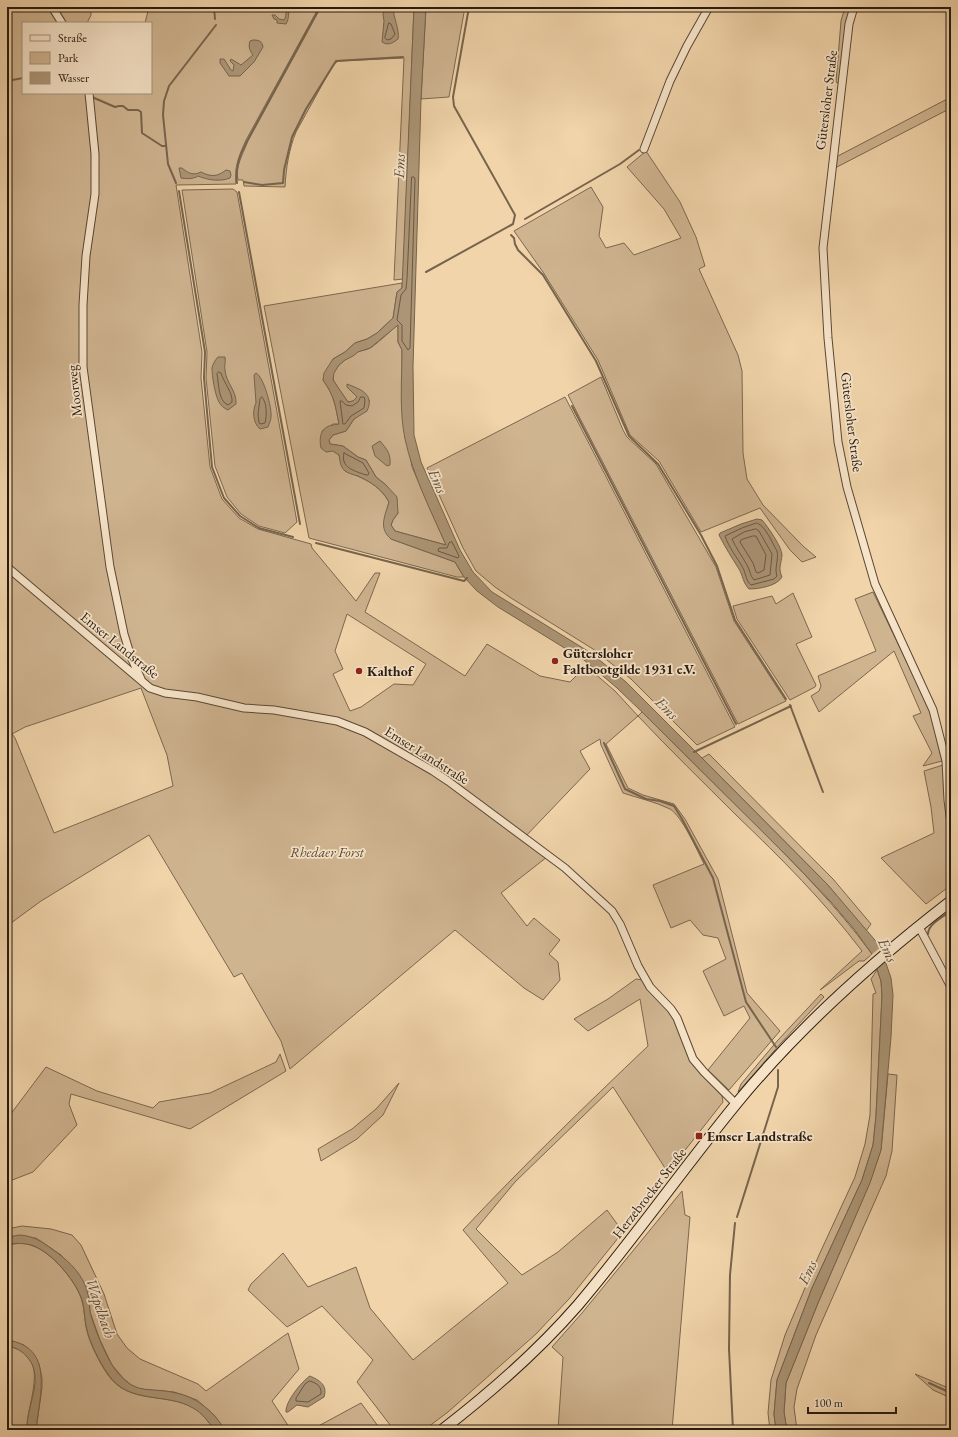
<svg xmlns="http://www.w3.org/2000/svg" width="958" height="1437" font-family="'EB Garamond',serif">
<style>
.green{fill:#cfb490;stroke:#7b6750;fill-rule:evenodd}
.water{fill:#ac9576;stroke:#77644d;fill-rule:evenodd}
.pier{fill:#f1d4aa}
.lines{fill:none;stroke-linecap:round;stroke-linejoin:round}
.shore{stroke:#6a5843;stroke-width:1}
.stream{stroke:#77644d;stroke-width:2}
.street-casing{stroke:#5a4836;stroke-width:9}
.secondary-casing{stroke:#271a10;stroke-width:12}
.street{stroke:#f6e3c8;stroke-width:7}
.secondary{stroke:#f6e3c8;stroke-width:10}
.poi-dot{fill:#8f2418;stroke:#f6e3c8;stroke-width:1.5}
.labels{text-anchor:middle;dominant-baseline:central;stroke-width:3.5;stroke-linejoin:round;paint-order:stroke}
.street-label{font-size:14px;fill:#271a10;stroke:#f6e3c8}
.poi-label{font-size:14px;font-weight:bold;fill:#271a10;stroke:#f6e3c8;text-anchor:start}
.park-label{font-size:14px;font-style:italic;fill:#594836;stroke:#f6e3c8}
.water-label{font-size:15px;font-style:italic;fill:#5c4b39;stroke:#f6e3c8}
</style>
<rect width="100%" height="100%" fill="#f1d4aa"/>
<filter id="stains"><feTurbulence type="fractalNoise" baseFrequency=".005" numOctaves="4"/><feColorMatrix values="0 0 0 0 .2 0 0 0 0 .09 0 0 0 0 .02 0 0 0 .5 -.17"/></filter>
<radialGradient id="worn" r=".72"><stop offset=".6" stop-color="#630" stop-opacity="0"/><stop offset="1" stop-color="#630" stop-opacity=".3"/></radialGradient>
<!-- green -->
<path class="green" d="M 7,7 L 91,7 L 91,15 L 87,23 L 23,23 L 23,93 L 151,93 L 151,23 L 145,23 L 149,7 L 319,7 L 246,140 C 239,156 234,166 236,184 L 176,185 L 202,352 L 201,378 L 210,467 L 222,499 L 239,518 L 258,529 L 311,544 L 312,548 L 356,601 L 375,573 L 380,573 L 365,612 L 465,676 L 487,644 L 540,676 L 570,682 L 586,666 L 615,691 L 638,716 L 642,712 C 679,748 715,785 752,821 C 794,863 836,905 872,954 L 864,961 L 859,961 L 823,988 L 820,990 L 862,951 C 824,901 781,858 736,815 C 703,782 670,750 638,716 L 606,744 L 628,788 L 643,795 L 674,804 L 685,819 L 718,879 L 747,993 L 780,1031 L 729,1090 L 708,1070 L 750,1018 L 744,1006 L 724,1016 L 703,971 L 726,959 L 718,938 L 703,935 L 690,920 L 671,928 L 653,885 L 704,864 C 697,850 682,816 670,809 C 656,802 638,798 623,793 L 601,745 L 600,739 L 580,751 L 590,769 L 523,839 L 547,857 L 501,893 L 527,926 L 534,918 L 560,940 L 549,954 L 558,962 L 560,980 L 543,1000 L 524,988 L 455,930 L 290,1069 L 281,1041 L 242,973 L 234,977 L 149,835 L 41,901 L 7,926 ZM 347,614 L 426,664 L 413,685 L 394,684 L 361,707 L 350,711 L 333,674 L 343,669 L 335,651 ZM 141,688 L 167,755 L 173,786 L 54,833 L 15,738 L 12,734 L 25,727 Z
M 321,7 L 414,7 L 403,279 L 394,280 L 404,58 L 338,61 L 333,65 L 296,132 C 289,149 286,168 285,187 L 244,186 L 243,180 L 238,180 C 235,166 243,154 248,141 Z
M 426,7 L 465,7 L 449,97 L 421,99 Z
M 845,7 L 850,7 L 839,84 L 836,82 L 841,21 Z
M 951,97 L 951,108 L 835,168 L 836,157 Z
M 646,151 L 680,202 L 696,237 L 705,266 L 699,269 L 738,355 L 742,371 L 743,453 L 747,479 L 763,505 L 803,546 L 816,557 L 802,562 L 790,550 L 760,508 L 701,532 L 659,461 L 630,435 L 598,360 L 543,272 L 514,231 L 591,187 L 603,207 L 599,236 L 606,248 L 624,243 L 634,255 L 681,238 L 664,209 L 627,167 Z
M 233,189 L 237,192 L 297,522 L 285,533 L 259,526 L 241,514 L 227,497 L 215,466 L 206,378 L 207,352 L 182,190 Z
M 402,283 L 402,288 L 397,292 L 393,318 L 377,333 L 367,339 L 355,343 L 345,352 L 333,359 L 323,380 C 335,397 335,405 339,424 L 333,424 L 322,431 L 333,451 L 339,455 L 345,471 C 363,478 379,484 389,502 L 386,513 L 391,539 L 455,562 L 464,577 L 457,577 L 309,538 L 264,306 Z
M 398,324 L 398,342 L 402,350 L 402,409 L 412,467 L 446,545 L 395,531 L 391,525 L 393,520 L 398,513 L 386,485 L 376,477 L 366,460 L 358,457 L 343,446 L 330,444 L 329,440 L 333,435 L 346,431 L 354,419 L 359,415 L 370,401 L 351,391 L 357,397 L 353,401 L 348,402 C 344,396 334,384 333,378 C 331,367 350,357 357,352 C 362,350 368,350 372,347 C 381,340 390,332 398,324 Z
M 601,377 L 623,430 L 627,437 L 656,464 L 716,567 L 734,621 L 786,701 L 738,724 L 568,395 Z
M 565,397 L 735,727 L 697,745 L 631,679 L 593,649 L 511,598 L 495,587 L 476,571 L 463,548 L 427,468 Z
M 873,592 L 930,710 L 942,761 L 923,766 L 932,753 L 913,716 L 921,713 L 894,651 L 819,712 L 811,696 L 819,691 L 821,686 L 818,676 L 876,651 L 855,599 Z
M 793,593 L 812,637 L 796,644 L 816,685 L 815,687 L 790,700 L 737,619 L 733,606 L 772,596 L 776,604 Z
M 709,754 L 833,879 L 871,924 L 866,931 L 827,884 L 702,758 Z
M 943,765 L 948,827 L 951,837 L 951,885 L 926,904 L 881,858 L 934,833 L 931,807 L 924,771 Z
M 877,970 L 881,981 L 882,996 L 876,1116 L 873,1145 L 862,1180 L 812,1288 L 777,1380 L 774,1414 L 776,1430 L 770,1430 L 768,1413 L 771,1380 L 785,1335 L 819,1255 L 855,1177 L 865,1144 L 870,1115 L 873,994 L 876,993 L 871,979 Z
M 636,979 L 643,980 L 674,1019 L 701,1074 L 722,1096 L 723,1102 L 686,1149 L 665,1168 L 613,1087 L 515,1182 L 476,1229 L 522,1275 L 558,1252 L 607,1210 L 623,1232 L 569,1299 L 536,1334 L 448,1412 L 424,1430 L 394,1430 L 357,1382 L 373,1360 L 322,1306 L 287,1327 L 248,1290 L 251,1284 L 283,1253 L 308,1287 L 356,1267 L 370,1308 L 413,1360 L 508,1283 L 463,1230 C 522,1167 585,1106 648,1046 L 640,999 L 588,1031 L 574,1019 L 608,999 Z
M 821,994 L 824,997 L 781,1043 L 738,1092 L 741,1084 L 778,1040 Z
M 280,1054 L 286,1071 L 190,1129 L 71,1094 L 69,1104 L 77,1125 L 33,1172 L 7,1182 L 7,1119 L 46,1067 L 97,1091 L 153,1108 L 159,1102 L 210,1093 L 276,1062 Z
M 888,1074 L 897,1075 L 892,1151 L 886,1176 L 816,1335 L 797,1389 L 794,1407 L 797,1430 L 787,1430 L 784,1413 L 786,1383 L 818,1303 L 870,1182 L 881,1150 Z
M 399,1083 L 383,1115 L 357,1139 L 321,1161 L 318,1149 L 352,1129 L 376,1109 Z
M 682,1191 L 685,1215 L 690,1217 L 672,1430 L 558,1430 L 563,1357 L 552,1347 L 582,1313 Z
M 22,1226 L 51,1229 L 72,1235 L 81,1245 L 104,1294 L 117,1334 L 127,1348 L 140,1359 L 198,1384 L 206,1391 L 288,1333 L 299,1369 L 272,1401 L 291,1430 L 253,1430 L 251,1427 L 249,1428 L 251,1430 L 225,1430 L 214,1415 L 197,1400 L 174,1392 L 139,1389 L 131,1385 L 123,1378 L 112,1365 L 100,1340 L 90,1312 L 89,1296 L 61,1255 L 36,1238 L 7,1237 L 7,1229 Z
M 21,1243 C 25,1244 29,1244 33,1246 C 51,1252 75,1280 81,1298 C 85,1309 84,1320 87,1331 C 90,1344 100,1364 108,1375 C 129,1405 166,1392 194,1408 C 202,1413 209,1422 214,1430 L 36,1430 L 42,1388 L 42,1378 L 39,1364 L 24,1345 L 7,1340 L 7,1245 Z
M 7,1346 C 54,1355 26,1401 27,1430 L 7,1430 Z
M 915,1374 L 951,1389 L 951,1398 L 933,1390 Z
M 361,1403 L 381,1430 L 311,1430 Z"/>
<!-- water -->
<path class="water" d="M 288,7 L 291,7 C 287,12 290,18 286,24 L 277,23 L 277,20 L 274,19 L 272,15 L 275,15 L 279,19 L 284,20 C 287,16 285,12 288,7 Z
M 386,7 L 393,7 C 393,17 400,30 398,39 C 393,43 388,46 382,42 L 384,21 L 383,14 Z
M 414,7 L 426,7 L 421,99 L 413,367 L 414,435 L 421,462 L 460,550 L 473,572 L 492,592 L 591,653 L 626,682 L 696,752 L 827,884 L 880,946 L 891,978 L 893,995 L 891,1037 L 881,1150 L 870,1183 L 818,1303 L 786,1383 L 784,1412 L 787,1430 L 776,1430 L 774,1414 L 777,1380 L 812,1288 L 862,1180 L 873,1145 L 876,1116 L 882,996 L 881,981 L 872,954 L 854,929 L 831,902 L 789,858 L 642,712 L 617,688 L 584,660 L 498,607 L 477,591 L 464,577 L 455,562 L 391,539 C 378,528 385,516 389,502 C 382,489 371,482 358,476 C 354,475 347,473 344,470 C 340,466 340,460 339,455 L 333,451 L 326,452 L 321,448 C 319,438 320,427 333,425 C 335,424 337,425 339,424 C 335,405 335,397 323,380 L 324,373 L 333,359 L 345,352 L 355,343 L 367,339 L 377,333 L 393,318 L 397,292 L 402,288 ZM 398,325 L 398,342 L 402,350 C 402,379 399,410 405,439 C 413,476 431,511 446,545 L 395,531 L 391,525 L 393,520 L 398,513 L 397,497 L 386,485 L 376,477 L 366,460 L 358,457 L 343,446 L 330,444 L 329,440 L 333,435 L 346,431 L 354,419 L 367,411 C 375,394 360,389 347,384 L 347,387 L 357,397 L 353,401 L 348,402 L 333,380 L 334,373 L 339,365 L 345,360 L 353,356 L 358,352 L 370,348 Z
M 253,40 C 259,40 262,41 263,47 L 254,62 L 240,76 L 229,76 L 220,63 L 220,59 L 224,59 L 231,70 L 233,71 L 234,65 L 230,61 L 231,59 L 241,65 L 253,55 C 250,51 248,47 250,41 Z
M 179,168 L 182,168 C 188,173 193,176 201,172 C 211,177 217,177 226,170 L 230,171 L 231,175 L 230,178 C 221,182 207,180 198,176 C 194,179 186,179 181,178 Z
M 218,357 L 225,357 C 226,362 224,365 225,370 C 226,383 237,391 236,404 L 228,410 C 224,408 221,406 219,402 C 215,395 212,376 212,368 C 213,364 215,360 218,357 Z
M 256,373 C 264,377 272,408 271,417 C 271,420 269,424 268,427 L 260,429 C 253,423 252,411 256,403 L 254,375 Z
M 380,441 C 387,449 391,454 390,465 L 387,466 L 375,456 L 372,446 Z
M 757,519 L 762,520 C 768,527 782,547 782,555 C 781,565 778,568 782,577 C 777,586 759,589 749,589 C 743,583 743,576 739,569 C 732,558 725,547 719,535 L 720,533 L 741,524 Z
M 20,1235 C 33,1236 41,1241 52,1249 C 65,1258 79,1270 85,1285 C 89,1294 89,1302 90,1312 C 94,1327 105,1355 114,1368 C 136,1397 146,1386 176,1393 C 197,1397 214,1412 225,1430 L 214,1430 C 209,1422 202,1413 193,1408 C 166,1392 128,1405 108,1374 C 100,1363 90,1343 87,1330 C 84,1319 85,1307 81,1297 C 73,1278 53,1254 34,1246 C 26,1243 16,1243 7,1244 L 7,1237 Z
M 7,1340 C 56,1347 39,1397 36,1430 L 27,1429 C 26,1407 45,1378 28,1358 C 21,1350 17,1348 7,1346 Z
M 310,1376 C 319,1380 328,1385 324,1397 L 308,1407 L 297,1405 L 288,1412 L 286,1412 C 285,1402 302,1381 310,1376 Z"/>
<!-- pier -->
<path class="pier" d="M 882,946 L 887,960 L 875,971 L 870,956 Z"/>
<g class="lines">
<!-- shore -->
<path class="shore" d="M 389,23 L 391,24 L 395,34 L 391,39 L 387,40 L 385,38 Z
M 412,177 L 414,177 L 415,179 L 410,348 L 408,350 L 402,341 L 402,325 L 397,320 L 401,295 L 406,289 L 407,279 Z
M 219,372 L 221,373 C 224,383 233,393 232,402 L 228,405 C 218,401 219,384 217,374 Z
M 262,397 C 267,403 267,415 265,423 L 261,424 L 259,423 L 258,414 L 260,399 Z
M 361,397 L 364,397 L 365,400 L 364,408 L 351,416 L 345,424 L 343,424 L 340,401 L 342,401 L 346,405 L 352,406 L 358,402 Z
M 344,453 L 363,463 L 369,473 L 368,475 L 366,475 C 355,471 340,468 344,453 Z
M 757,523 C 766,526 772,543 777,551 C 779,560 774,568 777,576 L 774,579 L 751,585 C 746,581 746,574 743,568 C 737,557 729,548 725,536 L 742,528 Z
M 756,529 L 759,531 L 772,554 L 770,575 L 754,580 C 750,576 750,570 747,565 C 742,556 736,548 732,539 L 744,532 Z
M 753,536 L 756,536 L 766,555 L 764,570 L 758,573 L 756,572 L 753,563 L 740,542 L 741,540 Z
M 452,542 L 459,556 L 458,558 L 438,551 L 439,548 L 447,548 L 449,543 Z
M 310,1381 C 316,1383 322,1386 321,1394 L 308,1402 L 296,1401 L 296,1398 L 305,1384 Z"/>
<!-- stream -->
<path class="stream" d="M 214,7 L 215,19
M 7,81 L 23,78
M 92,97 L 115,107 L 119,106 L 123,106 L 128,110 L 138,110 L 141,112 L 142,133 L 162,146 L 166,146
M 244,182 L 262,185 L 283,183 L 284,170 L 292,137 L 306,109 L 336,61 L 403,57
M 176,183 L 168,164 L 163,115 L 164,101 L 169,86 L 216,25
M 237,183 C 235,167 240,155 247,141 L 320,7
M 179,191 L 205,352 L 204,378 L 212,467 L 224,498 L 240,516 L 259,528 L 293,537
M 239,192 L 300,524
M 525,219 L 620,164 L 639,150
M 511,235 L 514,238 L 515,244 L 518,250 L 543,275 L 596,361 L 629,436 L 658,464 L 701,535 L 717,566 L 735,620 L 786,699
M 426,272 L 513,224 L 515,215 L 454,106 L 453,97 L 469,7
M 572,406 L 736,724
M 316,543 L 464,581 L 467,578
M 790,705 L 823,792
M 604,743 L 625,789 L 646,799 L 660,801 L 674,806 L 682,819 L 713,878 L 746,1002 L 776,1047
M 694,752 L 791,706
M 928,934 C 928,924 944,916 951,911
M 737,1217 L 778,1087 L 778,1070
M 929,1383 L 951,1393
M 733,1430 L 729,1349 L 730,1275 L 735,1223"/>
<!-- street casing -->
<g class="street-casing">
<path id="street" d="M 52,7 L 62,23
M 854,7 L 849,24 L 823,248 L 828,338 L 838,442 L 847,487 L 875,584 L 933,710 L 946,761 L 948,800 L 951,824
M 89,93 L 95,154 L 95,194 L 86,256 L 83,305 L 83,367 L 110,567 L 124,634 L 131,657 L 141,679
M 644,149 L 670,81 L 687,46 L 709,7
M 7,567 L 150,688 L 165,693 L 197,697 L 244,708 L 274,710 L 337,721 L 365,732 L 433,771 L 448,781 L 565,868 L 612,911 L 620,924 L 638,966 L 650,987 L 671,1009 L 677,1018 L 693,1059 L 704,1072 L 736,1104
M 919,927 L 951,987"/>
</g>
<!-- secondary casing -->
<g class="secondary-casing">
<path id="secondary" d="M 442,1430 C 490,1393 538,1351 578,1305 C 633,1240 682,1170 736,1104 C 799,1027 872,962 951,901"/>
</g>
<!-- street -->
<use href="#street" class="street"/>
<!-- secondary -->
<use href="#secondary" class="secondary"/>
</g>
<!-- markers -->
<g class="poi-dot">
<circle cx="555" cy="661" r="4"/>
<circle cx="359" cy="671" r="4"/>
<rect x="695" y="1132" width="8" height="8" rx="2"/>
</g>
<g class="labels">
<!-- street labels -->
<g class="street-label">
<text transform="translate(826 100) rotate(-83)">Gütersloher Straße</text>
<text transform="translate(74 391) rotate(-96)">Moorweg</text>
<text transform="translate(852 422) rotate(83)">Gütersloher Straße</text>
<text transform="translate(120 645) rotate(39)">Emser Landstraße</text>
<text transform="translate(427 755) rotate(32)">Emser Landstraße</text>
<text transform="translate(649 1193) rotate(-52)">Herzebrocker Straße</text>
</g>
<!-- poi labels -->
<g class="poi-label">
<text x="563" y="653">Gütersloher<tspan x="563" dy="16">Faltbootgilde 1931 e.V.</tspan></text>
<text x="367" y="671">Kalthof</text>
<text x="707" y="1136">Emser Landstraße</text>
</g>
<!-- park labels -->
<g class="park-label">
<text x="327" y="852">Rhedaer Forst</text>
</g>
<!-- water labels -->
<g class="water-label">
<text transform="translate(399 166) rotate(-88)">Ems</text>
<text transform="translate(438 481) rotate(66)">Ems</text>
<text transform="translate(667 708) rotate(45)">Ems</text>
<text transform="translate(888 950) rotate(65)">Ems</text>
<text transform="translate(807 1272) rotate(-65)">Ems</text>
<text transform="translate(101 1308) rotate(71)">Wapelbach</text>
</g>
</g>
<!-- margin -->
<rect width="958" height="1437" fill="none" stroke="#f1d4aa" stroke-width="24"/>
<rect x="8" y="8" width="942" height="1421" fill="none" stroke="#271a10" stroke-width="2"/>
<rect x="12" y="12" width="934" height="1413" fill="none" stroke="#271a10"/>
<!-- legend -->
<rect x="22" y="22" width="130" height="72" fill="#f6e3c8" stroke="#a3937e"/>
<rect x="30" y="35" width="20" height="6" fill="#f6e3c8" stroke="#a3937e"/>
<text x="58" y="42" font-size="12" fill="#271a10">Straße</text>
<rect x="30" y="52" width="20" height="12" fill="#cfb490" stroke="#a3937e"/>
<text x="58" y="62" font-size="12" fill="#271a10">Park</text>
<rect x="30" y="72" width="20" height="12" fill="#ac9576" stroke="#a3937e"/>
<text x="58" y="82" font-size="12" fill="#271a10">Wasser</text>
<!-- scale -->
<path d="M808 1407v6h88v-6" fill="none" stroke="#271a10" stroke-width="2"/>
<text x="814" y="1407" font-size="12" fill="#271a10" stroke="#f6e3c8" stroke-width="3" paint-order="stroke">100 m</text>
<rect width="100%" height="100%" filter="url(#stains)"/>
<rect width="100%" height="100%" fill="url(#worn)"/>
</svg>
